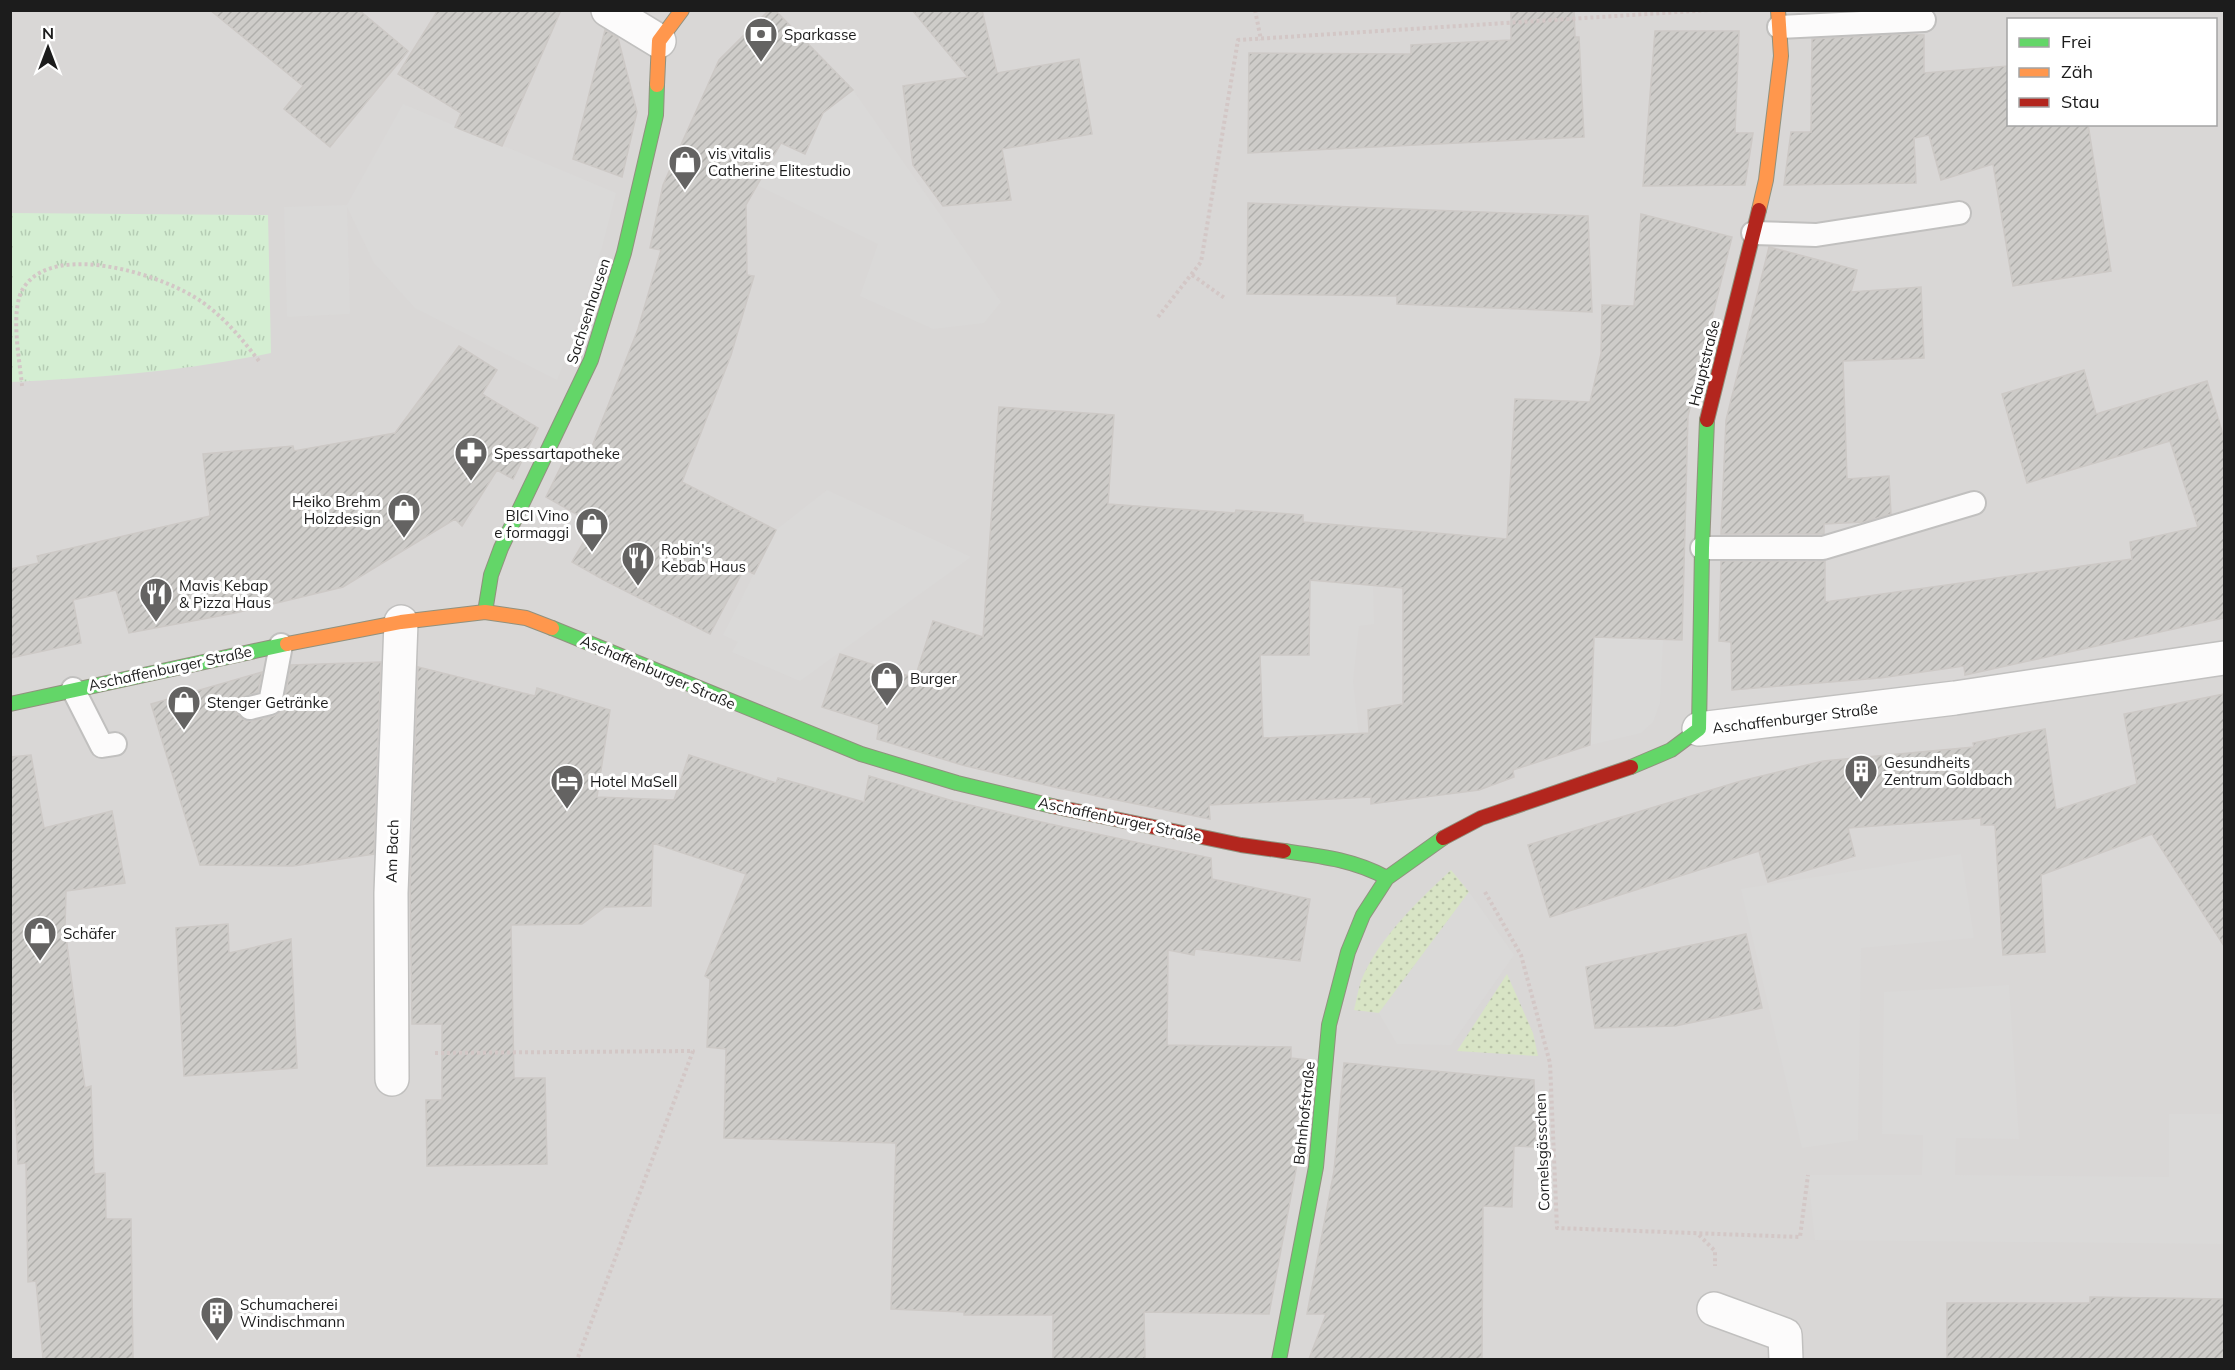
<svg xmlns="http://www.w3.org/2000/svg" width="2235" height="1370" font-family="Mulish,sans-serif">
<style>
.residential{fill:#d9d7d6;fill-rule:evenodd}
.grass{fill:url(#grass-dots)}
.park{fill:url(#park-tufts)}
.parking{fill:#dad9d8}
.building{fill:url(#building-hatch);stroke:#cdc9c6;stroke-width:1.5;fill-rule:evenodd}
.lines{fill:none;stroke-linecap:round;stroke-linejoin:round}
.lane-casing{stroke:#c1c0bf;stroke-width:26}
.street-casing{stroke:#c1c0bf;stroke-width:36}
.fast-casing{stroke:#91917e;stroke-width:16}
.slow-casing{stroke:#91917e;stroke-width:16}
.jam-casing{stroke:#91917e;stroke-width:16}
.path{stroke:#d3c7c6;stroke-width:4;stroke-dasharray:3 3;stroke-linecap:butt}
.lane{stroke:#fcfbfb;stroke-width:22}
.street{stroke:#fcfbfb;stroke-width:33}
.fast{stroke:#63d668;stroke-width:14}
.slow{stroke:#ff974d;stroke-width:14}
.jam{stroke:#b3261e;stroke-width:14}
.labels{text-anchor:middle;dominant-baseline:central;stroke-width:6;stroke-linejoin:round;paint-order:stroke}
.poi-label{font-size:15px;fill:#1c1c1c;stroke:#fff;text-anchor:start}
.street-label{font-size:15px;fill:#1c1c1c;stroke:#fff}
</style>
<defs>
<pattern id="grass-dots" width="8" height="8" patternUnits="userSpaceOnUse" patternTransform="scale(1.5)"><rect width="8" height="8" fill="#d8e4c5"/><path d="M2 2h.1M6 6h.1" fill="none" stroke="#b9c3a9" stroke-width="1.8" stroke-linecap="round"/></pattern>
<pattern id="park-tufts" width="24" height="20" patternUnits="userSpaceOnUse" patternTransform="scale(1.5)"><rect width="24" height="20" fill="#d4eed2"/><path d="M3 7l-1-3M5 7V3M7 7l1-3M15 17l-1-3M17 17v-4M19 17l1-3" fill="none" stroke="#b5ccb4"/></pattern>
<pattern id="building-hatch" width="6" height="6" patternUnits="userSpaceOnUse" patternTransform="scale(1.5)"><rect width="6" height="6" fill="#ceccc9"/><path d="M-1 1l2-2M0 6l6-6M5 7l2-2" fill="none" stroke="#b0afac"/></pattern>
</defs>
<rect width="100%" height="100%" fill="#eae7e4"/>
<!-- residential -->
<path class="residential" d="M 11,11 L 2224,11 L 2224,1359 L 11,1359 ZM 2008,20 L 2216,20 L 2216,124 L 2008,124 Z"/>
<!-- grass -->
<path class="grass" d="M 1451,870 L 1469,892 L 1379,1013 L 1354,1010 C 1357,998 1359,984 1364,974 C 1383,934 1419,900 1451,870 Z
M 1507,974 L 1533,1033 L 1538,1056 L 1457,1051 Z"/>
<!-- park -->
<path class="park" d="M 10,213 L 268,215 L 271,353 C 186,371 97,378 11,382 Z"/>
<!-- parking -->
<path class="parking" d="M 853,90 L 1001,302 L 984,323 L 933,329 L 860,296 L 878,244 L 757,185 L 781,143 Z
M 403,104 L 616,193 L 602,247 L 569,350 L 557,380 L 415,308 L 374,263 L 347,207 L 350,314 L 287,317 L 284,207 L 347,205 Z
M 827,490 L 971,557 L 800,681 L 732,652 L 738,642 L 723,635 L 776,530 Z
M 1310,582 L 1373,585 L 1374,624 L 1359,626 L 1353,681 L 1365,794 L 1304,736 L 1263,738 L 1260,655 L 1309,655 Z
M 1594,637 L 1663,639 L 1660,703 L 1653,722 L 1641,733 L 1590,745 Z
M 1961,854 L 1974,938 L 1861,948 L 1858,1140 L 1802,1148 L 1741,889 Z
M 1469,892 L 1514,955 L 1451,1045 L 1397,1044 L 1379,1013 Z
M 2009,985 L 2019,1139 L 1956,1138 L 1955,1175 L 2169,1177 L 2169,1114 L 2224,1114 L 2224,1244 L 1815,1240 L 1808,1175 L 1922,1175 L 1923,1135 L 1882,1134 L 1884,992 Z"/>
<!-- building -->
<path class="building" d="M 210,10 L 359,10 L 408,51 L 330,147 L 284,109 L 303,86 Z
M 438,10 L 561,10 L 502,146 L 455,127 L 461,113 L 398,74 Z
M 769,10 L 775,10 L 853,90 L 823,113 L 805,154 L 781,143 L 746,205 L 747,275 L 754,276 L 731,355 L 682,482 L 776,530 L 754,574 L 744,569 L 710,634 L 604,580 L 572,562 L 594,524 L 546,497 L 570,448 L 579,453 L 584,444 L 591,449 L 638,329 L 661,250 L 650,248 L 663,185 L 719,60 Z
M 912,10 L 982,10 L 997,73 L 1079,59 L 1092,134 L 1002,149 L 1011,200 L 943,206 L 913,165 L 903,86 L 968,77 Z
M 1511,10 L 1574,10 L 1575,37 L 1579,37 L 1584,137 L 1248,153 L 1249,53 L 1411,54 L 1411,45 L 1511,40 Z
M 605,30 L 618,38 L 637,112 L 622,177 L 573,159 Z
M 1655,31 L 1739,31 L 1735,133 L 1753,133 L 1745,185 L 1643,186 Z
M 1904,34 L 1924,35 L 1924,73 L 2008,66 L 2008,124 L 2088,124 L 2111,271 L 2013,286 L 1993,164 L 1941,180 L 1929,135 L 1914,138 L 1916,183 L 1784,185 L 1791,132 L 1811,132 L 1812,39 Z
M 1248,203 L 1588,216 L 1592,312 L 1397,304 L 1397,296 L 1247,294 Z
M 1641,214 L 1732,237 L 1688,416 L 1682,640 L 1594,637 L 1590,745 L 1513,770 L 1514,777 L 1479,790 L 1371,804 L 1371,797 L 1209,805 L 1210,819 L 1058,788 L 962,765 L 877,739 L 879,725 L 822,707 L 840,654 L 915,678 L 933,621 L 983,637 L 999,407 L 1114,415 L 1108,504 L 1235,513 L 1236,510 L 1303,515 L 1303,522 L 1507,539 L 1515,399 L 1590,402 L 1601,354 L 1602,305 L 1634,306 ZM 1310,580 L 1403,588 L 1403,704 L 1368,710 L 1369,733 L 1263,738 L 1260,655 L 1309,655 Z
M 1769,247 L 1857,270 L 1851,292 L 1921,287 L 1924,358 L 1843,361 L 1847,479 L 1889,476 L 1891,514 L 1864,522 L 1824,524 L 1824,534 L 1721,534 L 1726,420 Z
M 459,346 L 497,370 L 482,394 L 538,428 L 513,479 L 497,470 L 462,526 L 455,519 L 343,587 L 235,613 L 129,633 L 116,590 L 73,600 L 81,643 L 10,658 L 10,569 L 39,563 L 37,556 L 210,516 L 203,454 L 293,446 L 294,451 L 395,433 Z
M 2084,370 L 2096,414 L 2207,381 L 2224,438 L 2224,618 L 1965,675 L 1964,666 L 1880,678 L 1732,690 L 1731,642 L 1719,641 L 1721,561 L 1825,561 L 1825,602 L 2132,559 L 2130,542 L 2198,527 L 2170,441 L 2027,483 L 2002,394 Z
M 381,662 L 374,854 L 293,866 L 200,865 L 151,704 L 262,672 L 258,692 L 241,698 L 237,705 L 237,712 L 241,718 L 247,721 L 253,721 L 273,716 L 280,712 L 283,706 L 291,665 Z
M 418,667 L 535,696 L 537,688 L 610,710 L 597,797 L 674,800 L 689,755 L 776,783 L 778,778 L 864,802 L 869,776 L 953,801 L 1050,824 L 1211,858 L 1212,879 L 1310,899 L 1300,961 L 1195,949 L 1194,955 L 1168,950 L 1167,1045 L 1291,1047 L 1291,1058 L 1307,1060 L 1297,1164 L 1269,1314 L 1144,1312 L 1145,1359 L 1053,1359 L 1053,1315 L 964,1315 L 964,1312 L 891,1309 L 896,1143 L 724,1138 L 726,1049 L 707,1047 L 710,979 L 705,976 L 746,874 L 653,843 L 651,906 L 605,907 L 582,924 L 511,925 L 514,1078 L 545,1078 L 547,1164 L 427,1166 L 426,1100 L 442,1100 L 442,1024 L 412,1024 L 410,886 Z
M 2224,694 L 2224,946 L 2152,834 L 2041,875 L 2045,952 L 2003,955 L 1995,825 L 1981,825 L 1981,818 L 1848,828 L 1855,856 L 1768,882 L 1759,851 L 1550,917 L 1528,845 L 1741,781 L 1823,761 L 1974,747 L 1973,743 L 2045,729 L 2056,810 L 2137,784 L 2124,714 Z
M 31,755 L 44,828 L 112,811 L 125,883 L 66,891 L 65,928 L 85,1088 L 91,1086 L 94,1174 L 105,1173 L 106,1219 L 131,1219 L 133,1359 L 43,1359 L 36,1281 L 28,1282 L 26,1163 L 18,1164 L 15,1104 L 10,1064 L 10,757 Z
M 228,924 L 229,953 L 291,939 L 297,1068 L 184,1076 L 176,928 Z
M 1746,934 L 1762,1008 L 1675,1026 L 1595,1028 L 1586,967 Z
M 1344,1063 L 1534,1080 L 1536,1147 L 1514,1146 L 1512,1207 L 1483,1206 L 1482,1359 L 1309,1359 L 1326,1314 L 1307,1314 L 1334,1171 Z
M 2090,1297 L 2224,1299 L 2224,1359 L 1947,1359 L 1947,1303 L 2090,1303 Z"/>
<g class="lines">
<!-- lane casing -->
<g class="lane-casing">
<path id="lane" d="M 1779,27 L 1924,20
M 1753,233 L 1816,235 L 1959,213
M 1702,548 L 1823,548 L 1974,503
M 73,689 L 102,746 L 115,744
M 250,708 L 270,703 L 281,645"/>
</g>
<!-- street casing -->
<g class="street-casing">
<path id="street" d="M 608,10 L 659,41
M 1699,729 L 1955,698 L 2224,658
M 392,1079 L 391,893 L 401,622
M 1714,1309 L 1785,1335 L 1786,1360"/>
</g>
<!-- fast casing -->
<g class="fast-casing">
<path id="fast" d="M 485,612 L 491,575 L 501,548 L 591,360 L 624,253 L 656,115 L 657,85
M 552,628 L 861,754 L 957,783 L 1052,806
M 10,704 L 287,644
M 1631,767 L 1671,750 L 1699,729 L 1702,548 L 1707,420
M 1284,851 C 1320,856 1355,860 1387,878
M 1279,1360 L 1316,1167 L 1329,1025 L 1348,952 L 1363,915 L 1387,878 L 1443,838"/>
</g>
<!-- slow casing -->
<g class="slow-casing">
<path id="slow" d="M 657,85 L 659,41 L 682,10
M 1759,210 L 1766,180 L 1781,56 L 1778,10
M 287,644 L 401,622 L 485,612 L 526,618 L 552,628"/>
</g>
<!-- jam casing -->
<g class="jam-casing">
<path id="jam" d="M 1707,420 L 1759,210
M 1052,806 L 1241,845 L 1284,851
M 1443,838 L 1481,818 L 1631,767"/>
</g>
<!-- path -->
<path class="path" d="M 1255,10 L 1261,40
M 1192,275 L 1226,299
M 1158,317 L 1201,262 L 1238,40 L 1710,10
M 22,386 C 20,361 9,309 24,287 C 56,240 166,276 202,302 C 225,318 242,339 259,361
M 1485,892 L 1521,955 L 1550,1063 L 1557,1228 L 1800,1237 L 1808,1175
M 435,1053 L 693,1051 L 577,1360
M 1699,1235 L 1715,1251 L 1715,1266"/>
<!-- lane -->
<use href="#lane" class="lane"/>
<!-- street -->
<use href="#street" class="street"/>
<!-- fast -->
<use href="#fast" class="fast"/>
<!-- slow -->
<use href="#slow" class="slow"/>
<!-- jam -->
<use href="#jam" class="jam"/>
</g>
<!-- icons -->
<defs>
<g id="bank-pin" transform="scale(1.725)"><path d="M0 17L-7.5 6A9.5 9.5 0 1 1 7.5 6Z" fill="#646362" stroke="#fff"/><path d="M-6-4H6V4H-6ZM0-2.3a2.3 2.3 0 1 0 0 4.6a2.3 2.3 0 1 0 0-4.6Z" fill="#fff"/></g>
<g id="shop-pin" transform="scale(1.725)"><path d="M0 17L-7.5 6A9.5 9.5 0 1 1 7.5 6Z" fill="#646362" stroke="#fff"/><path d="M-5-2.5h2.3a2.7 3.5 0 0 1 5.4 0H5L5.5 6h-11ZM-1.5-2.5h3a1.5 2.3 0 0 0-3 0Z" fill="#fff"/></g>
<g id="pharmacy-pin" transform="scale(1.725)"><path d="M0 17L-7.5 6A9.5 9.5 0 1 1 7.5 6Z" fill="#646362" stroke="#fff"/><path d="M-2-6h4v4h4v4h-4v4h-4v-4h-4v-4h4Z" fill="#fff"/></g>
<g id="restaurant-pin" transform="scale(1.725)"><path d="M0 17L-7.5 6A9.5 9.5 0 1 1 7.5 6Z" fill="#646362" stroke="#fff"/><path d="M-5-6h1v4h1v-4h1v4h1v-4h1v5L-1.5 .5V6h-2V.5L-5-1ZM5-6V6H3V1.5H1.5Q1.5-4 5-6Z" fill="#fff"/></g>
<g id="building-pin" transform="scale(1.725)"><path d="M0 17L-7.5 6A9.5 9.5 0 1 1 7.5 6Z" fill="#646362" stroke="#fff"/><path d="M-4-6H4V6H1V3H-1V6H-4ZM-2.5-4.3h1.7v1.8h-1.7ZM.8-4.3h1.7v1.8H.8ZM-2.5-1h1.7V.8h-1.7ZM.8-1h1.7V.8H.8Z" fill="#fff"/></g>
<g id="hotel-pin" transform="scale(1.725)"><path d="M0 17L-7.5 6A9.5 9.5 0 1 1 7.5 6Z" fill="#646362" stroke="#fff"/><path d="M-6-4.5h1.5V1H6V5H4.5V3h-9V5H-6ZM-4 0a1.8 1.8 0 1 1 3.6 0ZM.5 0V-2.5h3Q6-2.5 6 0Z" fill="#fff"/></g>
</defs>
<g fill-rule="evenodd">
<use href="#bank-pin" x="761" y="34"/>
<use href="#shop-pin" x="685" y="162"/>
<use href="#pharmacy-pin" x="471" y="453"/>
<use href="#shop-pin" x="404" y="510"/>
<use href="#shop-pin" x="592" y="524"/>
<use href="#restaurant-pin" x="638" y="558"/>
<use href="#restaurant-pin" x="156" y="594"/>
<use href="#shop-pin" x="887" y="678"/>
<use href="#shop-pin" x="184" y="702"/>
<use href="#building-pin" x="1861" y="771"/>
<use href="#hotel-pin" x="567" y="781"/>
<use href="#shop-pin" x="40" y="933"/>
<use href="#building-pin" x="217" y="1313"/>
</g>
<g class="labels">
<!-- poi labels -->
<g class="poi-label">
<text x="784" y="34">Sparkasse</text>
<text x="708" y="153">vis vitalis<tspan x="708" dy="17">Catherine Elitestudio</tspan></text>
<text x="494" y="453">Spessartapotheke</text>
<text x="381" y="501" text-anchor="end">Heiko Brehm<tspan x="381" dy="17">Holzdesign</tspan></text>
<text x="569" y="515" text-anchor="end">BICI Vino<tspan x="569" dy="17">e formaggi</tspan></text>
<text x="661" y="549">Robin's<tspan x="661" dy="17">Kebab Haus</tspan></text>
<text x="179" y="585">Mavis Kebap<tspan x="179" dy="17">&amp; Pizza Haus</tspan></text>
<text x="910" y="678">Burger</text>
<text x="207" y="702">Stenger Getränke</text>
<text x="1884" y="762">Gesundheits<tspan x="1884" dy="17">Zentrum Goldbach</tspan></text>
<text x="590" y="781">Hotel MaSell</text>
<text x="63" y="933">Schäfer</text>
<text x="240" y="1304">Schumacherei<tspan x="240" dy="17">Windischmann</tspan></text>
</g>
<!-- street labels -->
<g class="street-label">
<text transform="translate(588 311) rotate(-72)">Sachsenhausen</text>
<text transform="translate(1704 363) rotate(-76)">Hauptstraße</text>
<text transform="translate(170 668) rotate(-12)">Aschaffenburger Straße</text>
<text transform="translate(658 672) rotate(23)">Aschaffenburger Straße</text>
<text transform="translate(1795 718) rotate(-7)">Aschaffenburger Straße</text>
<text transform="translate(1120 819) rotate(12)">Aschaffenburger Straße</text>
<text transform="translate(392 851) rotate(-88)">Am Bach</text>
<text transform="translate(1304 1113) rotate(-84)">Bahnhofstraße</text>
<text transform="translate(1542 1152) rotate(-92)">Cornelsgässchen</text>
</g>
</g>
<!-- border -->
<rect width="2235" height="1370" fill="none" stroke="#1c1c1c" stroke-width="24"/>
<!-- legend -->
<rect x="2007" y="18" width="210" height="108" fill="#ffffff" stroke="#a4a4a4" stroke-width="1.5"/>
<rect x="2019" y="38" width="30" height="9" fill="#63d668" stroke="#a4a4a4" stroke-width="1.5"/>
<text x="2061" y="48" font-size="18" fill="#1c1c1c">Frei</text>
<rect x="2019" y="68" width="30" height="9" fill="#ff974d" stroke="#a4a4a4" stroke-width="1.5"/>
<text x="2061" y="78" font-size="18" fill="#1c1c1c">Zäh</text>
<rect x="2019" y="98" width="30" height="9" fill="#b3261e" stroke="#a4a4a4" stroke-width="1.5"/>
<text x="2061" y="108" font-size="18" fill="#1c1c1c">Stau</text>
<!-- north arrow -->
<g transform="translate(48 48)" stroke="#ffffff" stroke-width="4.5" paint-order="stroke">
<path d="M0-4.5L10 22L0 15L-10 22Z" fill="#1c1c1c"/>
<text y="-9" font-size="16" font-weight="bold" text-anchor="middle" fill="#1c1c1c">N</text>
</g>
</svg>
